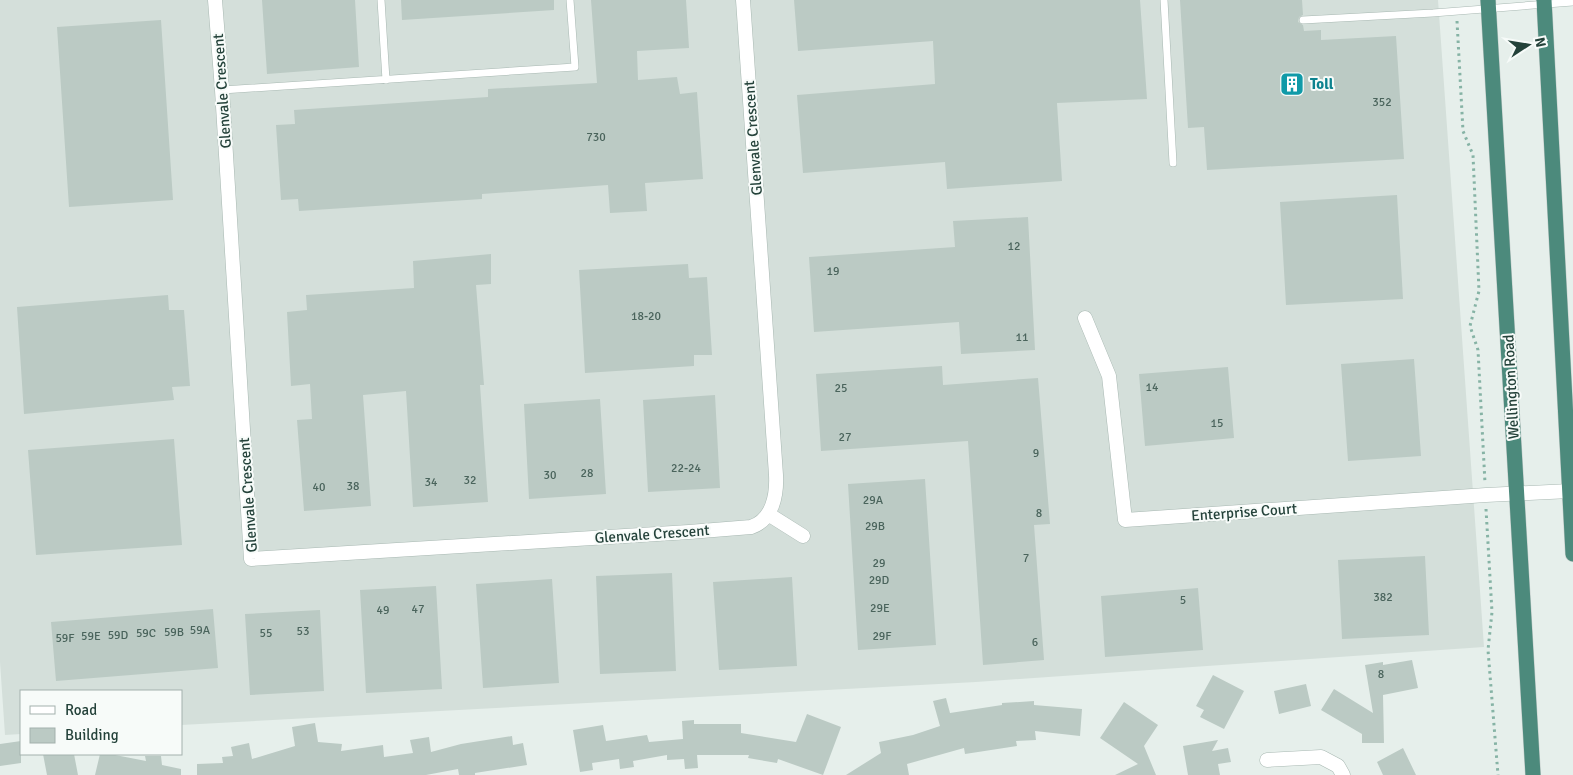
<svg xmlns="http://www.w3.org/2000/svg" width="1573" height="775" font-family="Signika,sans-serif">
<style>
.built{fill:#d4dfda}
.building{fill:#bbcac4}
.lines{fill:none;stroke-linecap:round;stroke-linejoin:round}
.service-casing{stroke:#a8b8b2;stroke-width:8}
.minor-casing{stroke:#a8b8b2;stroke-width:15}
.trunk-casing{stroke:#c2cac8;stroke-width:16}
.path{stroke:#86b3a5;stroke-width:3;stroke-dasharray:2.5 4;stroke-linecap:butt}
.service{stroke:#fff;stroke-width:7}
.minor{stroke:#fff;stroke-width:14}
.trunk{stroke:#4c8a7c;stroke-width:15}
.labels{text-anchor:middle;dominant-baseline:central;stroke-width:4;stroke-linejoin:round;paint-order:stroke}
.number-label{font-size:12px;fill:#4a645c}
.culture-label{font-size:15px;font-weight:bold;fill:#0d838f;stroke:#f7fbf9;text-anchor:start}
.street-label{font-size:15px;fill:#24423a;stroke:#f7fbf9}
</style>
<rect width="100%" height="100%" fill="#e6efeb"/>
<!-- built -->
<path class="built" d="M 0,0 L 1438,0 L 1484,647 L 976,682 L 181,725 L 181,691 L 21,691 L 21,734 L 5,735 L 0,662 Z"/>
<!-- building -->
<path class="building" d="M 262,0 L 355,0 L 359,67 L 267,74 Z
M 401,0 L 554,0 L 554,10 L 402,20 Z
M 591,0 L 686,0 L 689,48 L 637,51 L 638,80 L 677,77 L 680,94 L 697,92 L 703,179 L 645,183 L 647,211 L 610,213 L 608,185 L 482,194 L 482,199 L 299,211 L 298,199 L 281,200 L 276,125 L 295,124 L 294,110 L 488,97 L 488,89 L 597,83 Z
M 794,0 L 1140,0 L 1147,99 L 1057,103 L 1062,181 L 947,189 L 945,162 L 803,173 L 797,95 L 935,84 L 933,41 L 798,51 Z
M 1180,0 L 1302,0 L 1303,15 L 1299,17 L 1298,22 L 1303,25 L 1304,31 L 1321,30 L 1321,40 L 1396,36 L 1404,159 L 1207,170 L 1204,127 L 1188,128 Z
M 161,20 L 173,200 L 69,207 L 57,27 Z
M 1397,195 L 1403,299 L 1286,305 L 1280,202 Z
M 1028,217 L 1035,350 L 961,354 L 959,322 L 814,332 L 809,257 L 955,247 L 953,221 Z
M 491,254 L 491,284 L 476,285 L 484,385 L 480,385 L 488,502 L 413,507 L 406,391 L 363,395 L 371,506 L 304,511 L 297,420 L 312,419 L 310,384 L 291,386 L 287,312 L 307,310 L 306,295 L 414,288 L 413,261 Z
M 688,264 L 689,278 L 707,277 L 712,355 L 694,355 L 694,366 L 585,373 L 579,270 Z
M 168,295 L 169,310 L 184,310 L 190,386 L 172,387 L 174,400 L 24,414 L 17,307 Z
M 1414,359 L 1421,456 L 1348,461 L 1341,364 Z
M 942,366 L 943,385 L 1038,378 L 1050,524 L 1034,525 L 1044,660 L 983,665 L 968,441 L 821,451 L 816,374 Z
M 1228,367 L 1234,438 L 1145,446 L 1139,374 Z
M 715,395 L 720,488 L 648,492 L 643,400 Z
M 600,399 L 606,494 L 529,499 L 524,404 Z
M 174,439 L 182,545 L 36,555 L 28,450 Z
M 925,479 L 936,645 L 858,650 L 848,484 Z
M 1425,556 L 1429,635 L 1342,639 L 1338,560 Z
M 672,573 L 676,671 L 600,674 L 596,576 Z
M 792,577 L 797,666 L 719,670 L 713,582 Z
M 552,579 L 559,683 L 483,688 L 476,584 Z
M 436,586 L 442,689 L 366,693 L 360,590 Z
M 1198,588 L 1203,650 L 1105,657 L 1101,596 Z
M 213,609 L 218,668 L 56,681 L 51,622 Z
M 320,610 L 324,691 L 250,695 L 245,614 Z
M 1412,660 L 1418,688 L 1383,695 L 1384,743 L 1362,743 L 1362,734 L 1321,710 L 1334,689 L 1373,713 L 1365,665 L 1383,662 L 1383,665 Z
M 1213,675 L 1244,691 L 1224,729 L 1200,717 L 1204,710 L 1196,706 Z
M 1306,684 L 1311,706 L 1279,714 L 1274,691 Z
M 946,698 L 950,713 L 1002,705 L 1002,703 L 1034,701 L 1034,705 L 1082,709 L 1080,736 L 1035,731 L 1036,740 L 1016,741 L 1017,746 L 965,754 L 964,748 L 907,764 L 909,775 L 846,775 L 881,753 L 879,742 L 913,735 L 940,726 L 933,701 Z
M 1124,702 L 1158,725 L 1144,746 L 1156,775 L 1115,775 L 1138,764 L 1100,738 Z
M 807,714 L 841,727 L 823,775 L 778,759 L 777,763 L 748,758 L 749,755 L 697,755 L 698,768 L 685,769 L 684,759 L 667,760 L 667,755 L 633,761 L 634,767 L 620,769 L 619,759 L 592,763 L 593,770 L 580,772 L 573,730 L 603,725 L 606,741 L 647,735 L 649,742 L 683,739 L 682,721 L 694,720 L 694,724 L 741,724 L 741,733 L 796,742 Z
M 315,723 L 318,742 L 342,744 L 341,751 L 383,745 L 384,757 L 413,753 L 410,740 L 429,737 L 431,752 L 461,744 L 512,736 L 513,745 L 523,743 L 527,765 L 475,773 L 475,775 L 459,775 L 458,769 L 426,775 L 197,775 L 197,764 L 223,763 L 222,757 L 233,756 L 231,747 L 249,743 L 252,759 L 295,746 L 292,727 Z
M 1218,740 L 1212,751 L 1228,748 L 1231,762 L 1218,764 L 1220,775 L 1188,775 L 1183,746 Z
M 21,741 L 21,763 L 0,766 L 0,744 Z
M 1403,748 L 1416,775 L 1383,775 L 1377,762 Z
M 43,754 L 74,754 L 78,775 L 47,775 Z
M 100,754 L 110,754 L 146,761 L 145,756 L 161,756 L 162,765 L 181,769 L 181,775 L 95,775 Z"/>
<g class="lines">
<!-- service casing -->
<g class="service-casing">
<path id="service" d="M 381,0 L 386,80
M 1164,0 L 1173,163
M 1303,20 L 1433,13 L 1573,2
M 222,90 L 575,67 L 570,0"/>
</g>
<!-- minor casing -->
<g class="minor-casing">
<path id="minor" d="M 215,0 L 222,90 L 251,559 L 689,532 L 751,527 C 773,520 777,494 776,475 L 743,0
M 1085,318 L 1109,376 L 1125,520 L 1486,495 L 1570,491
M 768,514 L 803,536
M 1267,760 L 1321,757 L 1338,766 L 1343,775"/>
</g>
<!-- trunk casing -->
<g class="trunk-casing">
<path id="trunk" d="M 1488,0 L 1533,775
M 1544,0 L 1573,554"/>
</g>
<!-- path -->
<path class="path" d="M 1457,21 L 1463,131 L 1473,155 L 1479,291 L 1470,326 L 1478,350 L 1485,483
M 1486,509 L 1492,612 L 1488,650 L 1498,775"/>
<!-- service -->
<use href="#service" class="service"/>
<!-- minor -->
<use href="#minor" class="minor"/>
<!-- trunk -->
<use href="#trunk" class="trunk"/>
</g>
<!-- icons -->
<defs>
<g id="building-square" transform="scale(1.25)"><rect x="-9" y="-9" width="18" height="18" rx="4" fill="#0f9aa8" stroke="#f7fbf9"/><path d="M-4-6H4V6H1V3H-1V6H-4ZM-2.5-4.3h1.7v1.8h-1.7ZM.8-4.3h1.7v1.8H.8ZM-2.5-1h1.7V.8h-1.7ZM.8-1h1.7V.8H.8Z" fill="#fff"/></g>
</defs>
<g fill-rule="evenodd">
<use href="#building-square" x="1292" y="84"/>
</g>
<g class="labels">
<!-- number labels -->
<g class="number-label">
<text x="1382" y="102">352</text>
<text x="596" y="137">730</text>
<text x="1014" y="246">12</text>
<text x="833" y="271">19</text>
<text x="646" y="316">18-20</text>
<text x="1022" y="337">11</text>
<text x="1152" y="387">14</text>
<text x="841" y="388">25</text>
<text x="1217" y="423">15</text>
<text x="845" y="437">27</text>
<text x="1036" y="453">9</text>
<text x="686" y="468">22-24</text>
<text x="587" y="473">28</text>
<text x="550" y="475">30</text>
<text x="470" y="480">32</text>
<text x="431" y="482">34</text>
<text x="353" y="486">38</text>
<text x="319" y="487">40</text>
<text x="873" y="500">29A</text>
<text x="1039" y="513">8</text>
<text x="875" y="526">29B</text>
<text x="1026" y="558">7</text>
<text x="879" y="563">29</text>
<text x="879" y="580">29D</text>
<text x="1383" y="597">382</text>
<text x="1183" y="600">5</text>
<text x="880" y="608">29E</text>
<text x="418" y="609">47</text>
<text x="383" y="610">49</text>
<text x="200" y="630">59A</text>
<text x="303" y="631">53</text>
<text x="174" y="632">59B</text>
<text x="146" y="633">59C</text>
<text x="266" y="633">55</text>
<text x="118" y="635">59D</text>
<text x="91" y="636">59E</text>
<text x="882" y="636">29F</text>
<text x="65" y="638">59F</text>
<text x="1035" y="642">6</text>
<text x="1381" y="674">8</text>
</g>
<!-- culture labels -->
<g class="culture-label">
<text x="1310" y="84">Toll</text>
</g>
<!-- street labels -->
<g class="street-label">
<text transform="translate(222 91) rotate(-94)">Glenvale Crescent</text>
<text transform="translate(753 138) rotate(-94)">Glenvale Crescent</text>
<text transform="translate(1511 387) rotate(-93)">Wellington Road</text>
<text transform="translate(248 495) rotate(-94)">Glenvale Crescent</text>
<text transform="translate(1244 512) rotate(-4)">Enterprise Court</text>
<text transform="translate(652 534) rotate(-4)">Glenvale Crescent</text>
</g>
</g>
<!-- legend -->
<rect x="20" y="690" width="162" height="65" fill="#f7fbf9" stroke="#a3b1ad"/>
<rect x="30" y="706" width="25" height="8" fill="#ffffff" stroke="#a3b1ad"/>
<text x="65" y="715" font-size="15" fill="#24423a">Road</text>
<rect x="30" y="728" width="25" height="15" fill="#bbcac4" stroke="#a3b1ad"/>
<text x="65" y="740" font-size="15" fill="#24423a">Building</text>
<!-- north arrow -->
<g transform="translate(1528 45) rotate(78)" stroke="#f7fbf9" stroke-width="4" paint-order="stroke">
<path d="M0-4L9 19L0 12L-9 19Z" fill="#24423a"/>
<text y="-8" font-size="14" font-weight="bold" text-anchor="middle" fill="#24423a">N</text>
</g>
</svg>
